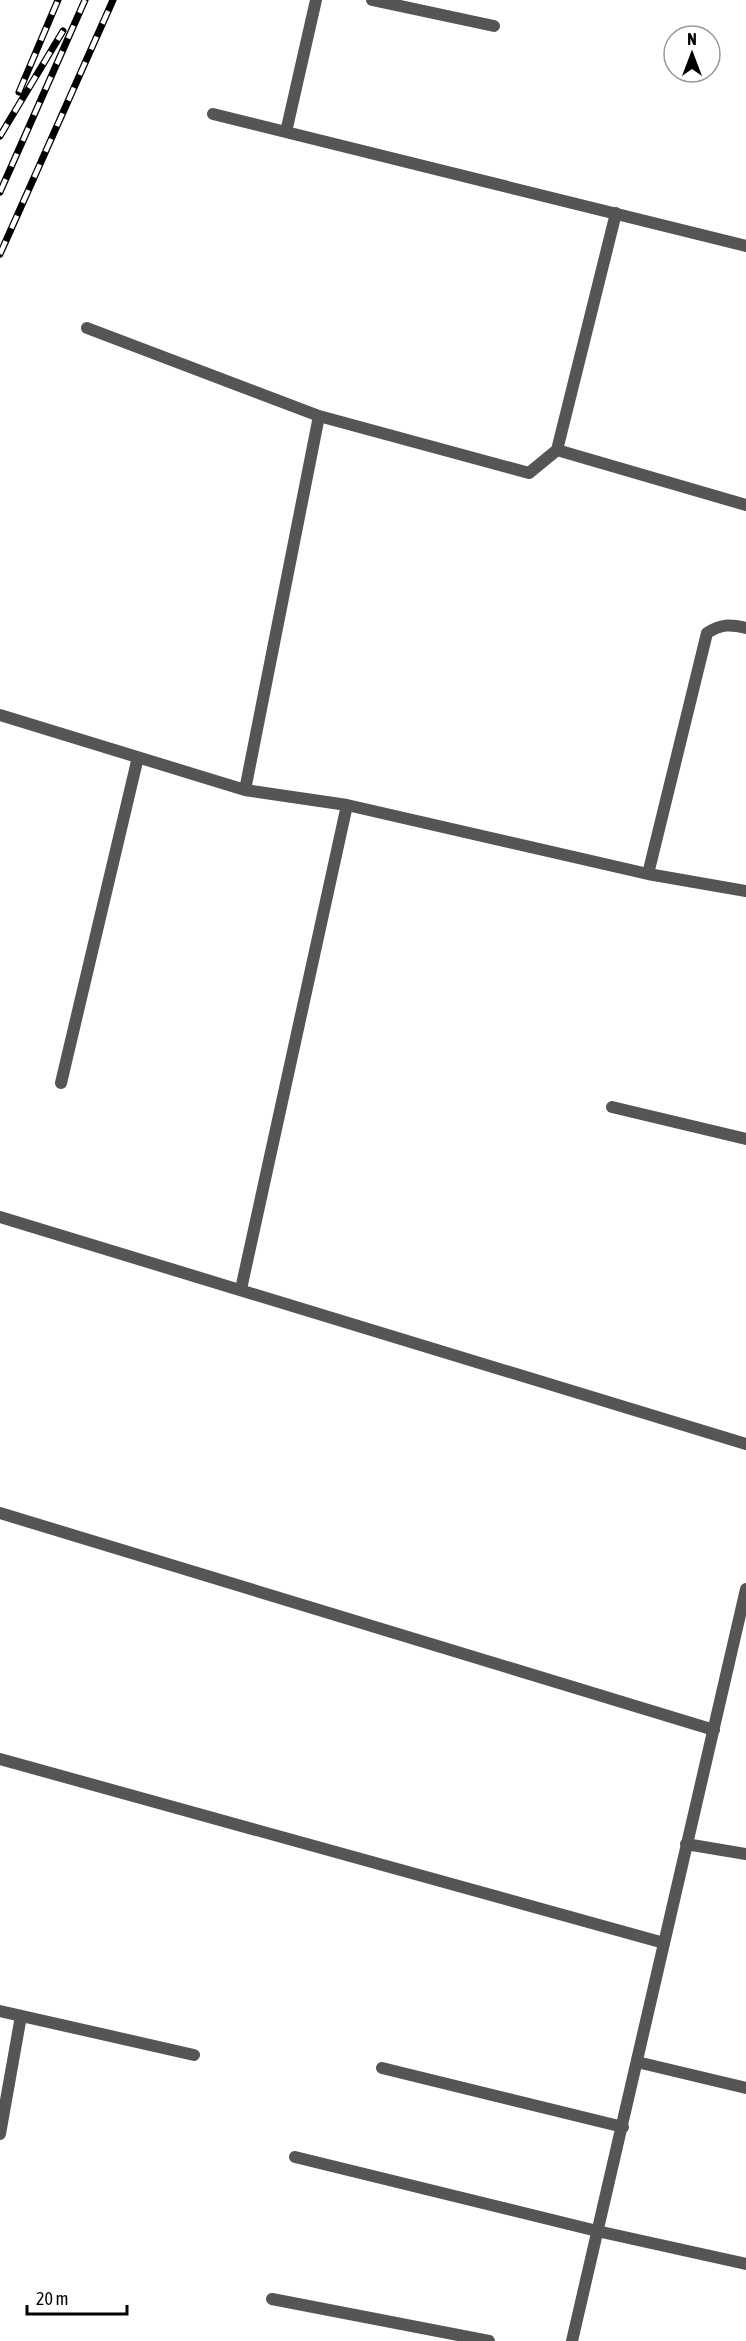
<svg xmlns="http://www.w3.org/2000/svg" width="746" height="2341" font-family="'Asap Condensed',sans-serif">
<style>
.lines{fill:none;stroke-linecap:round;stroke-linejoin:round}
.minor{stroke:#555;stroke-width:12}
.rail-casing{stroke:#000;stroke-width:7}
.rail{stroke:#fff;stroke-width:4.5;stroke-dasharray:14;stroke-linecap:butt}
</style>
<rect width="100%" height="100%" fill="#fff"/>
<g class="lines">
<!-- minor -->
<path class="minor" d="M 372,0 L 494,26
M 213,114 L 746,246
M 286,132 L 316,0
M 87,328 L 319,416
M 557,450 L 746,505
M 0,715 L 245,790 L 347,805 L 648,874 L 746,891
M 245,790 L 319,416 L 529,473 L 557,450 L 616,213
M 648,874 L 707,633 C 721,624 730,624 746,628
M 61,1083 L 138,757
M 612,1107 L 746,1139
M 0,1217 L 746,1444
M 241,1289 L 347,805
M 0,1513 L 714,1730
M 0,1759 L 664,1943
M 686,1844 L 746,1854
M 0,2011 L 194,2055
M 637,2062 L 746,2088
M 382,2068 L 623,2127
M 0,2134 L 21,2016
M 295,2157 L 597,2231 L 746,2264
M 272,2299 L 489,2341
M 572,2341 L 746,1589"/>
<!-- rail casing -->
<g class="rail-casing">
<path id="rail" d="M 19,92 L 58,0
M 0,136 L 63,31
M 0,192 L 85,0
M 0,254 L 113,0"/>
</g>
<!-- rail -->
<use href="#rail" class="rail"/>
</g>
<!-- north arrow -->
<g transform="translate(692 54)"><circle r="28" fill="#ffffff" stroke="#999999" stroke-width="1.5"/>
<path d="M0-4.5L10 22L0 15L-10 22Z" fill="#000000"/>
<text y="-9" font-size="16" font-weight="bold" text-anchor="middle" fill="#000000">N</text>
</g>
<!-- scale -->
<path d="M27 2305v9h100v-9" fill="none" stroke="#000000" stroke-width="3"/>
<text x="36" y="2305" font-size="18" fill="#000000" stroke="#ffffff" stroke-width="4.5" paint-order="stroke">20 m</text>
</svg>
